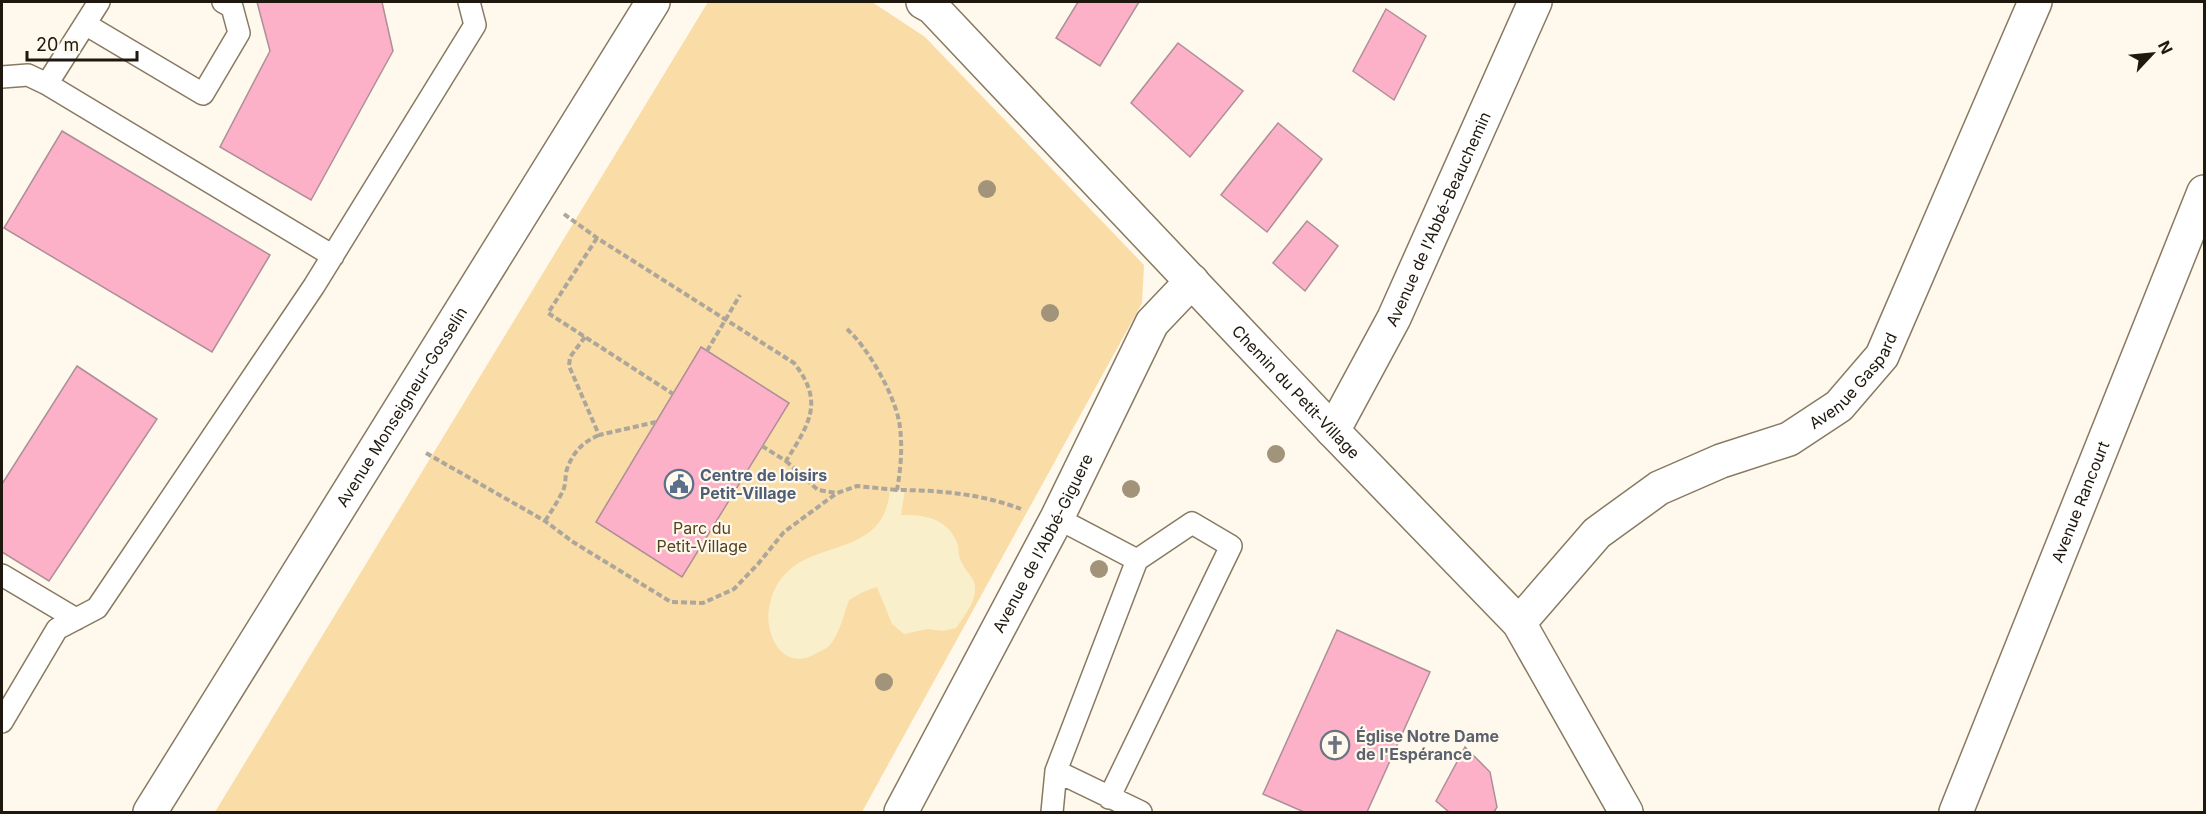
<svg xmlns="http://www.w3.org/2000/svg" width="2206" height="814" font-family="Inter,sans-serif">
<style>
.green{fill:#fadca6}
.sand{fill:#f9efca}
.building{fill:#fcb1c8;stroke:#ae8e97;stroke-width:1.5}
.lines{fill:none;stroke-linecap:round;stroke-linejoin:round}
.service-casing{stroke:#887a61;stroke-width:24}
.minor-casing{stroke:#887a61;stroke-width:36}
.tertiary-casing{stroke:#887a61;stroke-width:36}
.path{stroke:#aca69b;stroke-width:4;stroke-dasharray:6 3;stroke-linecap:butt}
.service{stroke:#fff;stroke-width:21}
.minor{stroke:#fff;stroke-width:33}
.tertiary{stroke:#fff;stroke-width:33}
.tree{fill:#a1947b}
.labels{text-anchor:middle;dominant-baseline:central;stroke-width:4.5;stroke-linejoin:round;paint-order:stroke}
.street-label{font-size:16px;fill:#1e180e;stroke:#fef8ed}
.service-label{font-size:16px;font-weight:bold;fill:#4e5e75;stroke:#fef8ed;text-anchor:start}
.park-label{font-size:16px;fill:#55421e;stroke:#fef8ed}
.worship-label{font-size:16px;font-weight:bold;fill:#5b616d;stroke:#fef8ed;text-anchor:start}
</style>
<rect width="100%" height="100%" fill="#fef8ed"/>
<!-- green -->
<path class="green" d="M 708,2 L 872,2 L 925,37 L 1144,265 L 1142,303 L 862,812 L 215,812 Z"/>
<!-- sand -->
<path class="sand" d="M 890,489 L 905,490 L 901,515 C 926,514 949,519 958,545 C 959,549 958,554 960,558 C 962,567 971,574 974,582 C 979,599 965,615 956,628 L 943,631 L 928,629 L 904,634 L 892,624 L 877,587 L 863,592 L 849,600 C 844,615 839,635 829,646 C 826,649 820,651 817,653 C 783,674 762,633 770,603 C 789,528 884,570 890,489 Z"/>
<!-- building -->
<path class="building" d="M 257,2 L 382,2 L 393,51 L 311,200 L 220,147 L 270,51 Z
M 1078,2 L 1139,2 L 1100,66 L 1056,38 Z
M 1386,9 L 1426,36 L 1394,100 L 1353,71 Z
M 1178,43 L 1243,91 L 1190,157 L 1131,103 Z
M 1278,123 L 1322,159 L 1267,232 L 1221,195 Z
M 62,131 L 270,255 L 212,352 L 4,228 Z
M 1307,221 L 1338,246 L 1305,291 L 1273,263 Z
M 701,347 L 789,403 L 682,577 L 596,522 Z
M 77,366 L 157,419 L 49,581 L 2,552 L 2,484 Z
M 1337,630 L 1430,672 L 1367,812 L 1304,812 L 1263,794 Z
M 1465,747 L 1490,772 L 1497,807 L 1494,812 L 1449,812 L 1436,801 Z"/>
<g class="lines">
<!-- service casing -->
<g class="service-casing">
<path id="service" d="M 85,24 L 203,94 L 239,33 L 232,7 L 223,2
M 2,77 L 28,75 L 47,84 L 333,256
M 47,84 L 99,2
M 1057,518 L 1137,560
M 2,575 L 76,619
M 2,722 L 57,629 L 97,608 L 314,286 L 475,25 L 469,2
M 1109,798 L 1231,546 L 1192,523 L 1137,560 L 1056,771 L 1141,812
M 1052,812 L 1056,771"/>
</g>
<!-- minor casing -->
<g class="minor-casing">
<g id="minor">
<path id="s1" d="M 1333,431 L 1394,318 L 1535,2"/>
<path id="s2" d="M 1519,623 L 1597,533 L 1659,488 L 1721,461 L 1789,439 L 1839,406 L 1882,356 L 2035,2"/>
<path id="s3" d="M 901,812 L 1057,518 L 1152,323 L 1192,281"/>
<path id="s4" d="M 1956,812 L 2204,192"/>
</g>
</g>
<!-- tertiary casing -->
<g class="tertiary-casing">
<g id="tertiary">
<path id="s5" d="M 923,2 L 932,7 L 1333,431 L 1519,623 L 1626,812"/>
<path id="s6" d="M 150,812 L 653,2"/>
</g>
</g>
<!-- path -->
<path class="path" d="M 564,214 L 597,238 L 794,363 C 825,402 809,424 786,461 L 762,446
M 597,238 L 548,313 L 673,394
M 847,329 C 868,348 893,392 899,421 C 903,444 901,467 897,490 C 939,490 982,494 1021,509
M 585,337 L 570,357 L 569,366 L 599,435 L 656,422
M 707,351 L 740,295
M 426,453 L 545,521 L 573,542 L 671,602 L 703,603 L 734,589 L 758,564 L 784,532 L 837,493
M 786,461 L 818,490 L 837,493 L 857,486 L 897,490
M 545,521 C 552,510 559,500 564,488 C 566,482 565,475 567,469 C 573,452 583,442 599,435"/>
<!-- service -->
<use href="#service" class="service"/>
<!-- minor -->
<use href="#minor" class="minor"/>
<!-- tertiary -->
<use href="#tertiary" class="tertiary"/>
</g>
<!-- trees -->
<g class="tree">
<circle cx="987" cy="189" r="9"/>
<circle cx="1050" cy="313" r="9"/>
<circle cx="1276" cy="454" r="9"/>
<circle cx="1131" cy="489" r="9"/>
<circle cx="1099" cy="569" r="9"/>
<circle cx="884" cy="682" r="9"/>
</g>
<!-- icons -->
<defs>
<g id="civic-ring" transform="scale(1.5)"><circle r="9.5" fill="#fef8ed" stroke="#5c6f8a" stroke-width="1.5"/><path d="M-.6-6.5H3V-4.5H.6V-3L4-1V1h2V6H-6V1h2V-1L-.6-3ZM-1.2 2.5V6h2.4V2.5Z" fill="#5c6f8a"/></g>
<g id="church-ring" transform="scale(1.5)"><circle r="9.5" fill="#fef8ed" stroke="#6b7280" stroke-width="1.5"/><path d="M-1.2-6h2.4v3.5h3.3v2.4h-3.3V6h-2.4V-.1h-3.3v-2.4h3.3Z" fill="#6b7280"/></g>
</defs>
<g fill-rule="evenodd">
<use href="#civic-ring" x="679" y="484"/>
<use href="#church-ring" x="1335" y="745"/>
</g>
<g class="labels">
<!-- street labels -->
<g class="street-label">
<text stroke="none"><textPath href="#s1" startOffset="237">Avenue de l'Abbé-Beauchemin</textPath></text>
<text stroke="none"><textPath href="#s2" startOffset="423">Avenue Gaspard</textPath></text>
<text stroke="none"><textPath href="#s5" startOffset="540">Chemin du Petit-Village</textPath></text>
<text stroke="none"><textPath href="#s6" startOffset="477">Avenue Monseigneur-Gosselin</textPath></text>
<text stroke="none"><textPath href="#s4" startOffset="334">Avenue Rancourt</textPath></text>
<text stroke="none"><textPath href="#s3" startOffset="304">Avenue de l'Abbé-Giguere</textPath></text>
</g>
<!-- service labels -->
<g class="service-label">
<text x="700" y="475">Centre de loisirs<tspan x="700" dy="18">Petit-Village</tspan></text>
</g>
<!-- park labels -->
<g class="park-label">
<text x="702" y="528">Parc du<tspan x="702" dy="18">Petit-Village</tspan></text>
</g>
<!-- worship labels -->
<g class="worship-label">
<text x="1356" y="736">Église Notre Dame<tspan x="1356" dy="18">de l'Espérance</tspan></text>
</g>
</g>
<!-- border -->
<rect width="2206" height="814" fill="none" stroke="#1e180e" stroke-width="6"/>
<!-- north arrow -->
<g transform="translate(2152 54) rotate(64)" stroke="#fef8ed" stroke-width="4.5" paint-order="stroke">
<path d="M0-4.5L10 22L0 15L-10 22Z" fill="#1e180e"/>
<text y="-9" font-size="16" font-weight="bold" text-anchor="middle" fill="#1e180e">N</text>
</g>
<!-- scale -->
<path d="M27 51v9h110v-9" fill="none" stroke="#1e180e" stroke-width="3"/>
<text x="36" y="51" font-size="18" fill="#1e180e" stroke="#fef8ed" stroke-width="4.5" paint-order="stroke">20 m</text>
</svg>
